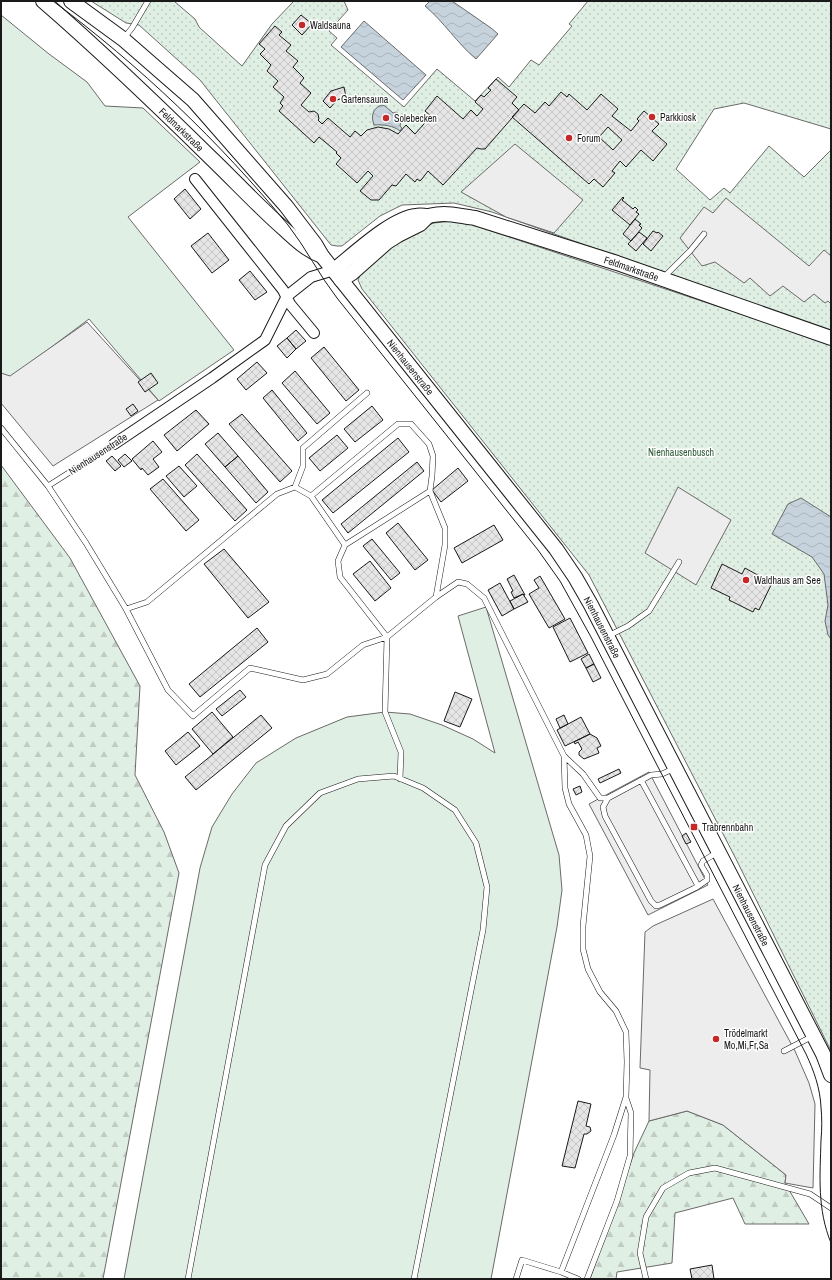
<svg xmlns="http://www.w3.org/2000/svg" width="832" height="1280" font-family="'Archivo Narrow',sans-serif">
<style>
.green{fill:#e0efe3;stroke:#6a6a6a}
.forest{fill:url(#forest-firs);stroke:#6a6a6a}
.park{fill:url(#park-dots);stroke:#6a6a6a}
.parking{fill:#ededed;stroke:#6a6a6a}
.water{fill:url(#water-waves);stroke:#6a6a6a}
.building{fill:url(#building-cross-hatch);stroke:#1a1a1a;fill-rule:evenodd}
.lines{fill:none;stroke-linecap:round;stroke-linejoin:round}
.lane-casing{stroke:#1a1a1a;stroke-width:6}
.street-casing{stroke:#1a1a1a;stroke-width:12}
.secondary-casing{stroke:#1a1a1a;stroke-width:16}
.lane{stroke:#fff;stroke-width:5}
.street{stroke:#fff;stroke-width:10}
.secondary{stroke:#fff;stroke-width:14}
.tram{stroke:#1a1a1a;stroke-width:1}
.poi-dot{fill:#c62828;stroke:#fff;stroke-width:1.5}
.labels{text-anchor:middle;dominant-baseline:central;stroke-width:3;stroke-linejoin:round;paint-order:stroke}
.poi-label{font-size:10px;fill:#1a1a1a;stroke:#fff;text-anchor:start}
.street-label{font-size:10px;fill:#1a1a1a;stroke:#fff}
.park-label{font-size:10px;fill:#2b5a34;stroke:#fff}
</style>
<defs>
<pattern id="forest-firs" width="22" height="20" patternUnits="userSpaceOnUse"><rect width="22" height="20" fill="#e0efe3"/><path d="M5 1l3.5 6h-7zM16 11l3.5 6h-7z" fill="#c0ccc2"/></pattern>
<pattern id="park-dots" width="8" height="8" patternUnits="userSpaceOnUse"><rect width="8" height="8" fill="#e0efe3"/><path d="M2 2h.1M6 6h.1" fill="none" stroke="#c0ccc2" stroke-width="1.8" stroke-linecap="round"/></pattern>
<pattern id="water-waves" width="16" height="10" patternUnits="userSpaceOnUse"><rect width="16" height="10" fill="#c6d2dc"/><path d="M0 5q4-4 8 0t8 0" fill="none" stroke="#aab4bc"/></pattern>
<pattern id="building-cross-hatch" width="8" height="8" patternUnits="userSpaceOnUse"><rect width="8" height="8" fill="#e6e6e6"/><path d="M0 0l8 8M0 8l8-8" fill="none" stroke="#c5c5c5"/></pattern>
</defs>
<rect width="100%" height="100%" fill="#fff"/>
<!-- green -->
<path class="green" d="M 1,15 L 49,54 L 87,82 L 105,106 L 143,108 L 200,162 L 128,217 L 234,350 L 159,401 L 89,319 L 10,378 L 1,374 Z
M 486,607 L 559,855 L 562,890 L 557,927 L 491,1279 L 124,1279 L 200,868 L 212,827 L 232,794 L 256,763 L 296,738 L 347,717 L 385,712 L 410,714 L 442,725 L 473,739 L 495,753 L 458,616 Z"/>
<!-- forest -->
<path class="forest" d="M 1,465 L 70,558 L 140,686 L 135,775 L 164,832 L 179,873 L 103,1279 L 1,1279 Z
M 687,1111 L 723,1125 L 786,1175 L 785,1183 L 809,1224 L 745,1224 L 733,1198 L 675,1213 L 672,1263 L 617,1272 L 616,1279 L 590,1279 L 634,1153 L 649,1121 Z"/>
<!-- park -->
<path class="park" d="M 91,1 L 175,1 L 175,2 L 195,19 L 199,27 L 242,66 L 272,24 L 294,1 L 344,1 L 348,10 L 329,31 L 337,38 L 331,45 L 404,107 L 437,69 L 475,101 L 498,77 L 509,87 L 531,60 L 539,65 L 572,26 L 569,24 L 588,1 L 831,1 L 831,129 L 744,103 L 714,109 L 676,169 L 710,200 L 724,188 L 730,193 L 769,146 L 804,177 L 831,150 L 831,332 L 492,212 L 454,203 L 402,205 L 380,216 L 342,246 L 337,246 L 331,245 L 200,80 L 139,25 L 126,23 Z
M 452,221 L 467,223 L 831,344 L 831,1051 L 736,859 L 589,575 L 362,289 L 358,280 L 363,269 L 410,232 L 434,223 Z"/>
<!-- parking -->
<path class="parking" d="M 515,144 L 583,200 L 554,233 L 506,217 L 461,192 Z
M 726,198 L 809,266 L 824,250 L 831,256 L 831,304 L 828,301 L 825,303 L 814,294 L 804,302 L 783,286 L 770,296 L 750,278 L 744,283 L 715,262 L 702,266 L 680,238 L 704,207 L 713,213 Z
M 87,322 L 158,400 L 53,466 L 1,403 L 1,373 L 10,376 Z
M 678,487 L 731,520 L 696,585 L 645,553 Z
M 649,772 L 708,885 L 648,915 L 589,804 Z
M 713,899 L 795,1051 L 809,1083 L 815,1104 L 813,1188 L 785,1183 L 786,1175 L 723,1125 L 687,1111 L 649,1121 L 650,1070 L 640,1068 L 645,932 L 653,926 Z"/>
<!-- water -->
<path class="water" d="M 430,1 L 452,1 L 491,28 L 498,34 L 476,59 C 457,43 444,22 425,6 Z
M 364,21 L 426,75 L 403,100 L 341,47 Z
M 382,105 L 385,106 L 393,113 L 397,112 L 398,116 L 401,121 L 400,126 L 402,128 L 400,131 C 394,126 383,124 374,125 C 371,117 372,108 382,105 Z
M 801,498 L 831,517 L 831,639 L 828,635 L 825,621 L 828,605 L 824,574 L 812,557 L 772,534 L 788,504 Z"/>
<!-- building -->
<path class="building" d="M 301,15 L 312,24 L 302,35 L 292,25 Z
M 275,26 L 282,32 L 279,35 L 291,45 L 286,51 L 298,61 L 293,67 L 304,78 L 300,83 L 311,93 L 301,105 L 309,112 L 314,111 L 318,114 L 319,119 L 318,120 L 322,124 L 328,118 L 350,137 L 355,131 L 361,136 L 367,130 L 378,127 L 389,129 L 398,134 L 406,125 L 415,134 L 431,116 L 425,111 L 437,96 L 463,119 L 471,110 L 477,116 L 483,109 L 475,102 L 481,95 L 484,97 L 491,90 L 488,88 L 496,79 L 517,97 L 512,103 L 519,110 L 485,149 L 481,149 L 477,148 L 443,185 L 428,171 L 422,179 L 420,181 L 417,179 L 415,182 L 406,174 L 396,186 L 392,185 L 379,200 L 371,200 L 360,191 L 373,176 L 368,171 L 357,183 L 336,164 L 341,158 L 336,153 L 337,152 L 319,137 L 314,143 L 279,111 L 283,106 L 280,103 L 284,97 L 273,87 L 278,81 L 267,71 L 271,65 L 260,54 L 265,49 L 259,44 Z
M 344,87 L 346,97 L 337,100 L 330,108 L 323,101 L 331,91 Z
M 561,92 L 567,97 L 569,94 L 587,110 L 601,94 L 618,109 L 612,116 L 631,131 L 639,121 L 637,119 L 644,111 L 659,124 L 652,131 L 667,144 L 653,161 L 641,150 L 626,167 L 620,161 L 612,171 L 615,173 L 603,187 L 594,179 L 589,184 L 512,117 L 524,104 L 535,113 L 545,102 L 549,106 ZM 608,127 L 622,140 L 613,150 L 599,137 Z
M 185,189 L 201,209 L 190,219 L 174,199 Z
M 623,197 L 624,198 L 622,200 L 633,209 L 635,207 L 638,210 L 636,212 L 639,214 L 630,225 L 612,210 Z
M 635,219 L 641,224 L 639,225 L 642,228 L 631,241 L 623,234 Z
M 653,231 L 657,233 L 658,232 L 663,236 L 651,251 L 643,244 Z
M 639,232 L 647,238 L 636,251 L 628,244 Z
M 208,233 L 229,260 L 212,273 L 191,246 Z
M 250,271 L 267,292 L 255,300 L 239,280 Z
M 296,330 L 306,341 L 296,349 L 287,338 Z
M 287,338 L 296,349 L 287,358 L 277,346 Z
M 324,347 L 359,390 L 346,401 L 311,358 Z
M 257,362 L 267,373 L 246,390 L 237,379 Z
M 295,371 L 330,413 L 317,424 L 282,383 Z
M 151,373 L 158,383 L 145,392 L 138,382 Z
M 272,390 L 307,433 L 298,441 L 263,398 Z
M 133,404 L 138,411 L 131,416 L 126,409 Z
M 372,406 L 383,420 L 355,442 L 344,429 Z
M 196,410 L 209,424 L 177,451 L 164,435 Z
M 242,414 L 292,471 L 280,482 L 229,424 Z
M 218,433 L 238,456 L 225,467 L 205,444 Z
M 337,435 L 348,448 L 320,471 L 309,458 Z
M 398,438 L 409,452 L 333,513 L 322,500 Z
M 153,441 L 162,452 L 153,459 L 159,467 L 148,475 L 142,468 L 141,470 L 132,459 Z
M 125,454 L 132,461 L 124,467 L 118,460 Z
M 197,454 L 247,510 L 235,521 L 185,465 Z
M 112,456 L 121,466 L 115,471 L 106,461 Z
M 238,456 L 268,492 L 256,503 L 225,467 Z
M 417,462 L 424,471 L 348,533 L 341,524 Z
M 179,466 L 197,486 L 184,497 L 166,476 Z
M 458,468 L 468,481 L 441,502 L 432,490 Z
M 163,479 L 199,520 L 186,531 L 150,489 Z
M 398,523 L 428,560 L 415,570 L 386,533 Z
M 494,525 L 503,540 L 462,563 L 454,548 Z
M 372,539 L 400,573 L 391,580 L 363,546 Z
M 224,549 L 269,602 L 248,618 L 204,564 Z
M 370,561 L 391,588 L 375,601 L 353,574 Z
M 722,564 L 742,574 L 745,568 L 772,583 L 759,610 L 755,608 L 753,612 L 729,600 L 730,597 L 711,588 Z
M 514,575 L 525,595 L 524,595 L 523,594 L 514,598 L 511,592 L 513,591 L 507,579 Z
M 540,576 L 565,619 L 549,628 L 529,594 L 539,588 L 534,580 Z
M 500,583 L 514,609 L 502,616 L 488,590 Z
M 523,594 L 528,602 L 514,609 L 510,601 Z
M 570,618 L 588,653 L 570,662 L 553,627 Z
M 257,628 L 268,642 L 200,697 L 189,684 Z
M 589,654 L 594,664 L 586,668 L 581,659 Z
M 594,664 L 601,678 L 593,682 L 586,668 Z
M 240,690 L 246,697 L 222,716 L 216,709 Z
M 455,692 L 472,699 L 460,727 L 444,721 Z
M 212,712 L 233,737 L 213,754 L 192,729 Z
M 261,715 L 272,728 L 196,790 L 185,777 Z
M 564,715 L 568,724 L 560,728 L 556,719 Z
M 581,717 L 590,734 L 565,746 L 557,730 Z
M 188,732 L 200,746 L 176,765 L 165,751 Z
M 590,734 L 597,738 L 601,746 L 597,748 L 599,753 L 584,759 L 579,755 L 579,752 L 582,749 L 578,742 L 575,744 L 574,742 Z
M 619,769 L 621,773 L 600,783 L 598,779 Z
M 580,786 L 582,792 L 576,795 L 573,789 Z
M 686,833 L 691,842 L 686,844 L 682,836 Z
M 578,1101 L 591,1104 L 586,1126 L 590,1127 L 591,1131 L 587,1134 L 584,1134 L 575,1168 L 562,1166 Z
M 712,1265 L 714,1279 L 692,1279 L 690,1269 Z"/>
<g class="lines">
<!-- lane casing -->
<g class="lane-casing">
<path id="lane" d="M 124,38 L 132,28 L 148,1
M 664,277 L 690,251 L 704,234
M 1,428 L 48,486 L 86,543 L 126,609 L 168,690 L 193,716 L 250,668 L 303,680 L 327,674 L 363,645 L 387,637 L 436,597 L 458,582 L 467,584 L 484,598 L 564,756 L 565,788 L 569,804 L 586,835 L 590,856 L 583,926 L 583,949 L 588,969 L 600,992 L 616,1011 L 626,1032 L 627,1062 L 626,1097 L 614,1135 L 561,1272
M 48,486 L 114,444
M 295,487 L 303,466 L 303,448 L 367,393
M 311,496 L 398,424 L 411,424 L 429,444 L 433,456 L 432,476 L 430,491 L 445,528 L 445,545 L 436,597
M 345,545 L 430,491
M 126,609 L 147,602 L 277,494 L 295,487 L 311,496 L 345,545 L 338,561 L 340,577 L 387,637 L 385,712 L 401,752 L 400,779
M 608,636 L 628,626 L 649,611 L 679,562
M 564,756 L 583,774 L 600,798 L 608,798 L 651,775 L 662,774 L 675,768
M 608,798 L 603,807 L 605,816 L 651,901 L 656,906 L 660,905 L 697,887 L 697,884 L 641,780
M 697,887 L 707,880 L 707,875 L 701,865 L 703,861 L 718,852
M 784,1051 L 813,1036
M 188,1279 L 265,865 L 286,826 L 320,793 L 358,779 L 394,776 L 423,788 L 455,810 L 476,843 L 487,887 L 483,930 L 414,1279
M 516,1279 L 522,1260 L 561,1272 L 578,1279
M 587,1279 L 617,1201 L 630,1156 L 631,1113 L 626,1098
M 646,1279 L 640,1253 L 646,1217 L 663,1188 L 689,1173 L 715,1168 L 810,1194 L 831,1208"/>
</g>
<!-- street casing -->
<g class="street-casing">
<path id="street" d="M 195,179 L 283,290 L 290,304 L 314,333
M 114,444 L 212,378 L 265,340 L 287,296 L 311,277 L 334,270"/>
</g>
<!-- secondary casing -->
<g class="secondary-casing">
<g id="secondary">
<path id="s1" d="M 43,1 C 101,51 156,104 211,158 C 235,181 258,206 283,228 C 295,239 306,250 322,256"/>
<path id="s2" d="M 71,1 L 123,39 L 193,100 L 286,206 L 315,244 L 322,256 L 556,549 L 575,577 L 591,605 L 823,1054 L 831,1075"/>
<path id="s3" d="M 334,270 C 353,255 392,218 416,216 C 420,215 424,216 428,216 C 433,215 439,214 444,214 C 454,214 465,217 475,218 L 617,263 L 831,338"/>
<path d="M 341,280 L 352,273 L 387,242 L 398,235 L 420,224 L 428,216"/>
</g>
</g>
<!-- lane -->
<use href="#lane" class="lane"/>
<!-- street -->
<use href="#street" class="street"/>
<!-- secondary -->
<use href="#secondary" class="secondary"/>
<!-- tram -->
<path class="tram" d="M 53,1 C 140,66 219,141 288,225 C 306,248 319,275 337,298 L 538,550 L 560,581 L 591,637 L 806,1054 C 814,1071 820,1088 821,1107 C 822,1118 822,1129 821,1140 C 820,1176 817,1209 831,1243"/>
</g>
<!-- markers -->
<g class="poi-dot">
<circle cx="302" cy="25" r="4"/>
<circle cx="333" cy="99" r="4"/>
<circle cx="652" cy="117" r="4"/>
<circle cx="386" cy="118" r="4"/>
<circle cx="569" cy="138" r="4"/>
<circle cx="746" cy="580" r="4"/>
<rect x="690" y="823" width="8" height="8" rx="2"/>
<circle cx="716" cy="1039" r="4"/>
</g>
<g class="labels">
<!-- poi labels -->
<g class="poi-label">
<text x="310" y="25">Waldsauna</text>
<text x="341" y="99">Gartensauna</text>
<text x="660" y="117">Parkkiosk</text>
<text x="394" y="118">Solebecken</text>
<text x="577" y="138">Forum</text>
<text x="754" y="580">Waldhaus am See</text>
<text x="702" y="827">Trabrennbahn</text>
<text x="724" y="1033">Trödelmarkt<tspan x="724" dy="12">Mo,Mi,Fr,Sa</tspan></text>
</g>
<!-- street labels -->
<g class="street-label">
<text stroke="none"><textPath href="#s1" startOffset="189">Feldmarkstraße</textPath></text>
<text stroke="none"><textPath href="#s3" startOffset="323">Feldmarkstraße</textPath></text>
<text stroke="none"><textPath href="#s2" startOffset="502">Nienhausenstraße</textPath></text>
<text transform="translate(98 454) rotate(-33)">Nienhausenstraße</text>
<text stroke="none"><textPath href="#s2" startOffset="826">Nienhausenstraße</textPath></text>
<text stroke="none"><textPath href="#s2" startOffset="1150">Nienhausenstraße</textPath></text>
</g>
<!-- park labels -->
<g class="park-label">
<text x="681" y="452">Nienhausenbusch</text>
</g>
</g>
<!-- border -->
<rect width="832" height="1280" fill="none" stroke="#1a1a1a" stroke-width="4"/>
</svg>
